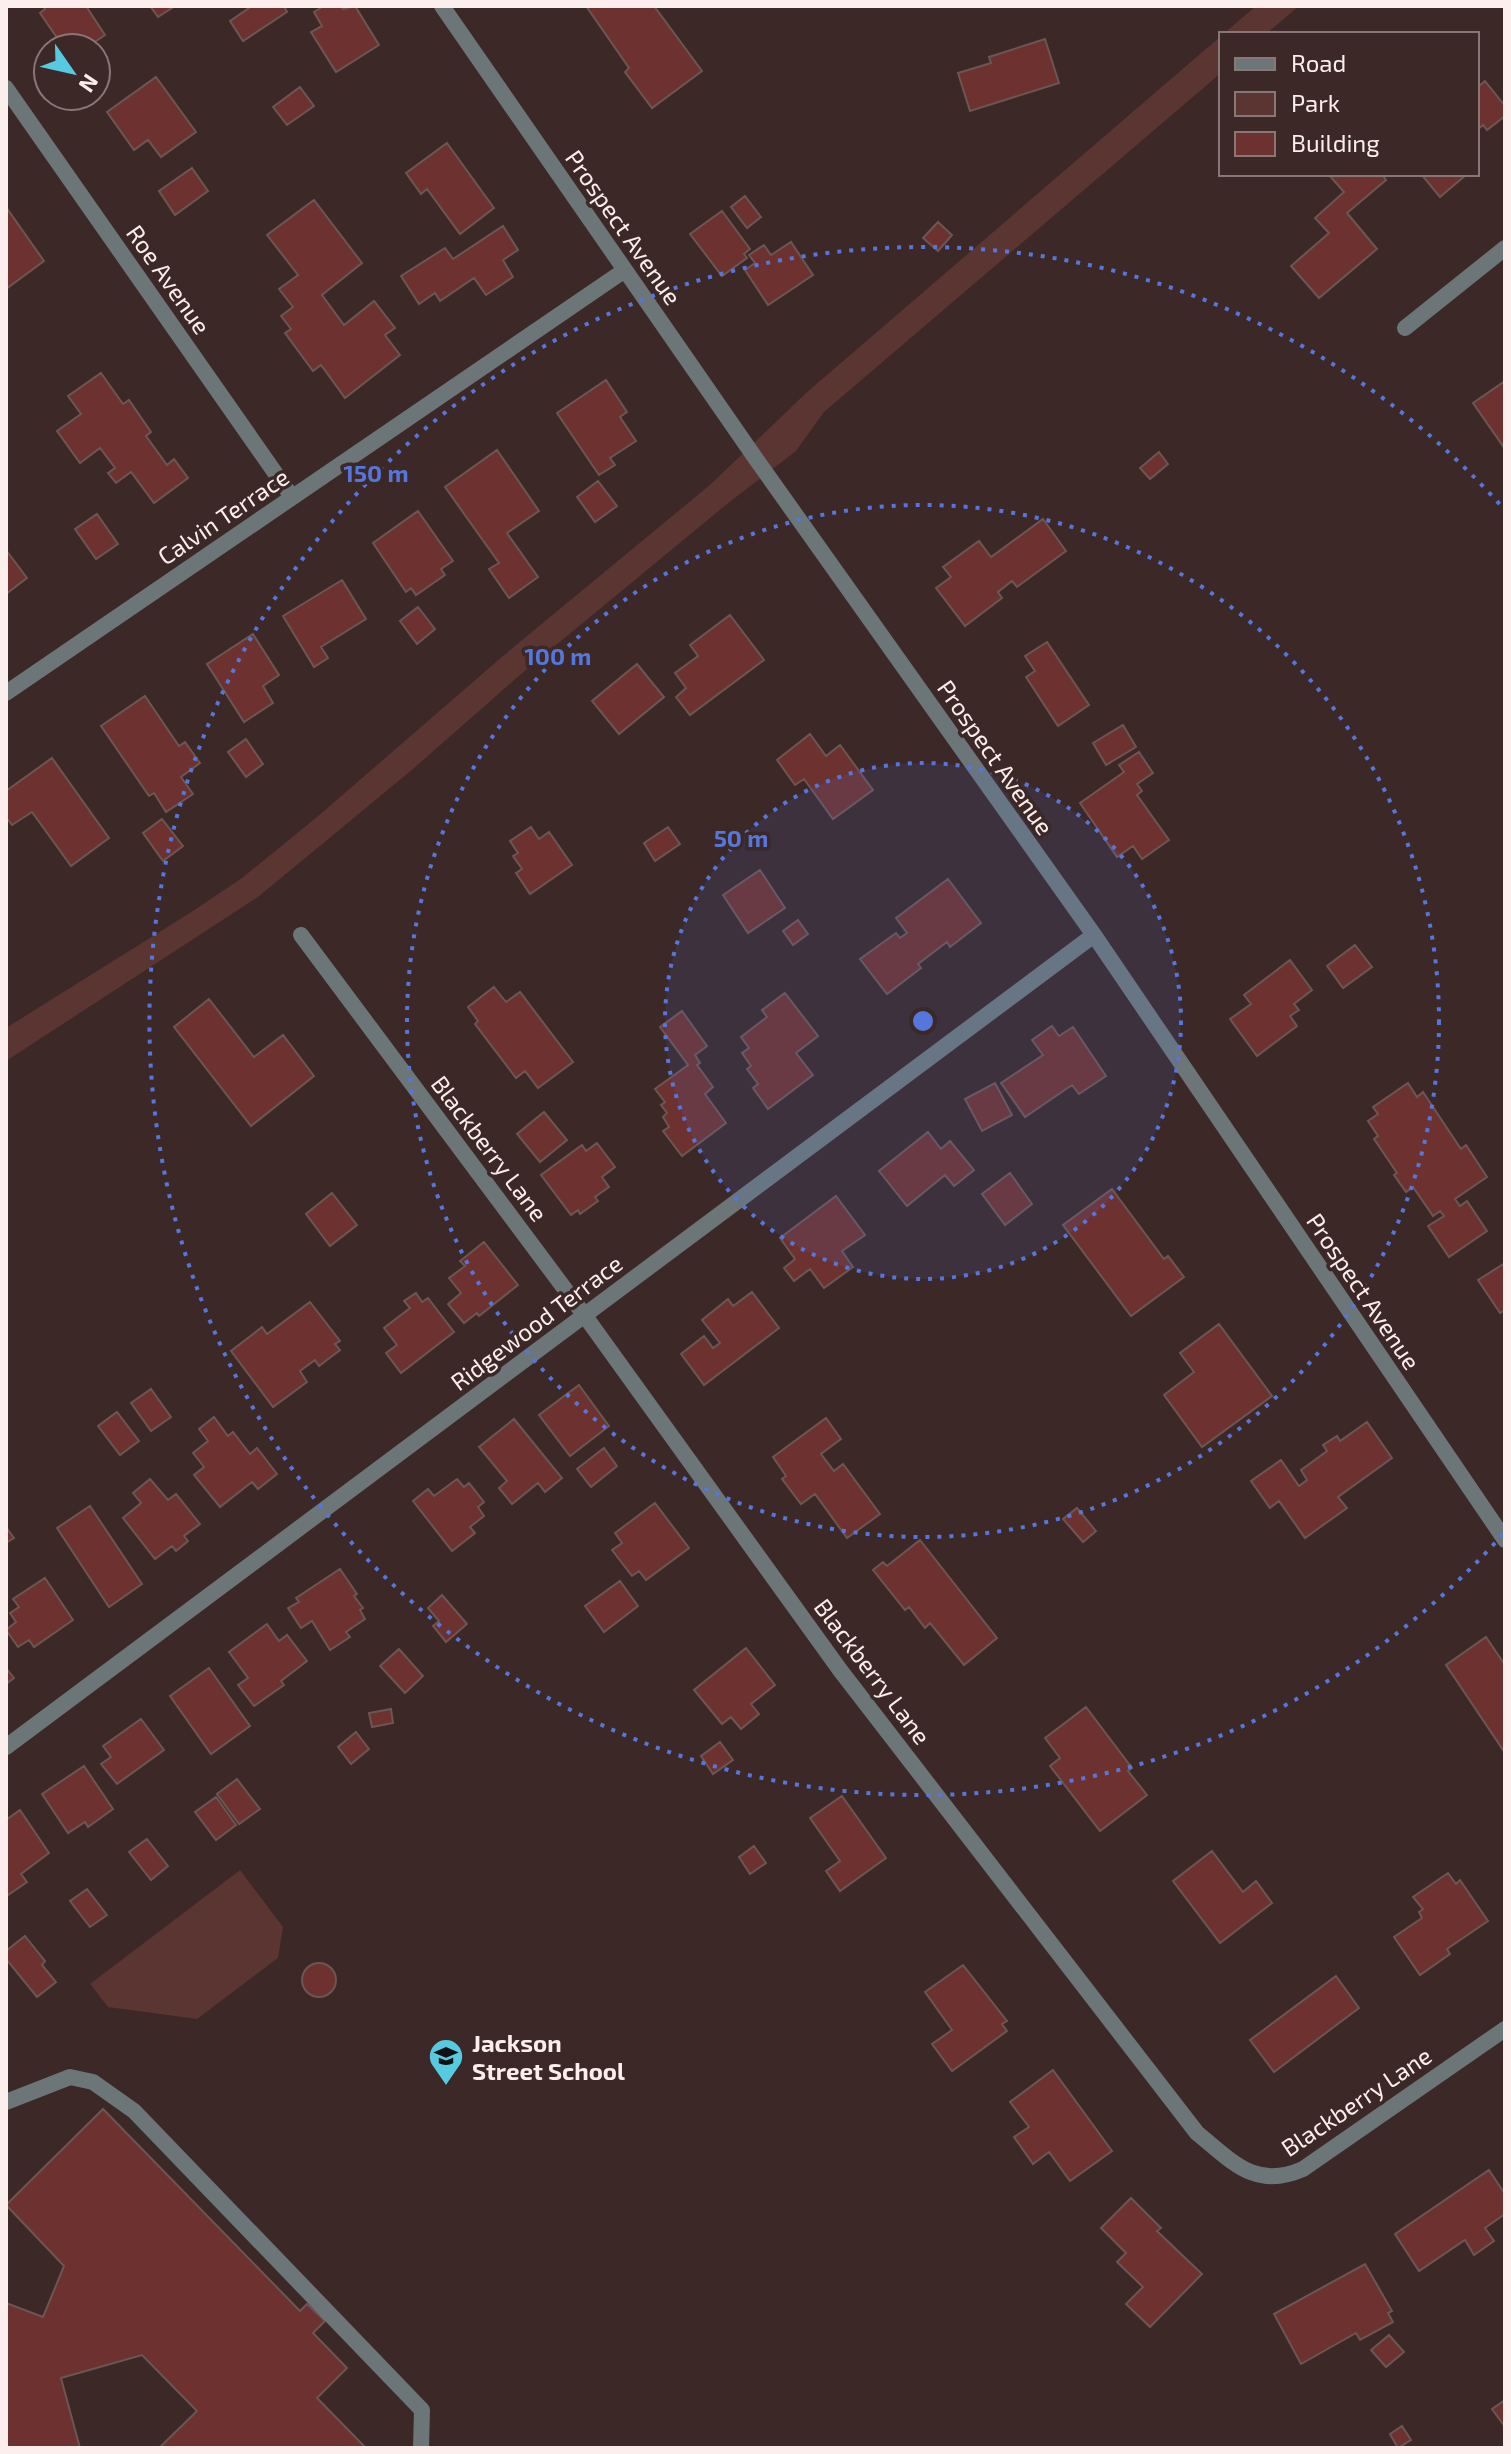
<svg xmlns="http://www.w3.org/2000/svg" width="1511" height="2454" font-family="'Exo 2',sans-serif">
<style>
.green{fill:#5b3532}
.building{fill:#6d322f;stroke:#6c5654;stroke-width:2}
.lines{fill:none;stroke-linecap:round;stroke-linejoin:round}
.lane{stroke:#6c7679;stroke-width:16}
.street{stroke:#6c7679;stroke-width:16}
.ring{fill:none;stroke:#5576dd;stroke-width:4;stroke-dasharray:4 8}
.labels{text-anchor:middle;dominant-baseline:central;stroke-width:7;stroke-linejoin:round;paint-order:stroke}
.street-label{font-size:24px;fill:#fceeed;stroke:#3b2827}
.poi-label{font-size:24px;font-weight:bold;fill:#fceeed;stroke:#3b2827;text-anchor:start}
.centre{fill:#5576dd;stroke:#3b2827;stroke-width:4}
.ring-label{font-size:24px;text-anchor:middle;font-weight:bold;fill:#5576dd;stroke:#3b2827;stroke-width:7;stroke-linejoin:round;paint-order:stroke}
</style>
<rect width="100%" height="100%" fill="#3b2827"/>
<!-- green -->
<path class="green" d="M 1256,6 L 1299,6 L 1266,34 L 1223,34 Z
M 1221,36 L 1221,73 L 824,412 L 796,451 L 727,504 L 521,674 L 413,769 L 258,897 L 6,1061 L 6,1028 L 193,911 L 242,878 L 317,817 L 503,656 L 711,484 L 806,393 Z
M 240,1870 L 283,1927 L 278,1958 L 197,2019 L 108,2007 L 90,1984 Z"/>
<!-- building -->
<path class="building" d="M 43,6 L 86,6 L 105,35 L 86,48 L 64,48 L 40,13 L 45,9 Z
M 150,6 L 175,6 L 158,17 Z
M 252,6 L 284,6 L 287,12 L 243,41 L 230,21 Z
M 324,6 L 341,6 L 343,9 L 355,6 L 379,45 L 336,72 L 311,32 L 322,26 L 314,12 Z
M 586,6 L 654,6 L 702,71 L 652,108 L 625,72 L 629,68 Z
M 1045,39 L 1059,83 L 970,111 L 958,73 L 991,63 L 989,57 Z
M 156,77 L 196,132 L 161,157 L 148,140 L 134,150 L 107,112 Z
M 1485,81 L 1505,106 L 1505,116 L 1487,130 L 1483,125 L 1477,130 L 1477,88 Z
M 300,87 L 314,106 L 287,125 L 273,107 Z
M 447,143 L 494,208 L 460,234 L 427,189 L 421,194 L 406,173 Z
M 192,168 L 208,191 L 175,215 L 159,191 Z
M 1382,174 L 1386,180 L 1347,213 L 1377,249 L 1319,298 L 1291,266 L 1329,233 L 1315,218 L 1344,192 L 1329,175 Z
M 1421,174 L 1465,174 L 1466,175 L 1440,197 Z
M 745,196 L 761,217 L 747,228 L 731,207 Z
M 314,200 L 362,263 L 322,295 L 344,325 L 374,301 L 395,328 L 385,335 L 400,355 L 345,398 L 321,365 L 313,371 L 285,333 L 291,329 L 281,316 L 293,307 L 279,289 L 298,275 L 267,235 Z
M 6,207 L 44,261 L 6,289 Z
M 722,211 L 750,249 L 744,254 L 747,258 L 722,276 L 690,234 Z
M 938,222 L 952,235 L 938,251 L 923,238 Z
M 503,226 L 518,250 L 503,260 L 513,277 L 486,295 L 474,278 L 440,301 L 435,293 L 419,304 L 401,276 L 445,248 L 453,259 Z
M 791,242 L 813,275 L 768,305 L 745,270 L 755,263 L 749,255 L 764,245 L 771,255 Z
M 101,373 L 123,404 L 129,400 L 151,432 L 146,436 L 167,465 L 174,459 L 188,478 L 154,503 L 131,472 L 116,483 L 108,473 L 115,468 L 100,448 L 80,463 L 57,431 L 81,414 L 68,396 Z
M 606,380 L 627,412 L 620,417 L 636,441 L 610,458 L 615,465 L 599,475 L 557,413 Z
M 1505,381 L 1505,449 L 1473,403 Z
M 497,450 L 539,511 L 507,533 L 538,577 L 509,598 L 489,569 L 499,563 L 445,487 Z
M 1159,452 L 1168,464 L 1150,479 L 1140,468 Z
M 598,481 L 617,506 L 595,522 L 577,497 Z
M 418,511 L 453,561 L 441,569 L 445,575 L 416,595 L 411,588 L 406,592 L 373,543 Z
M 97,514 L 118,544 L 96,559 L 75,529 Z
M 1043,519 L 1066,551 L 1017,587 L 1012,581 L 998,592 L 1002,598 L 965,626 L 936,588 L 951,577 L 943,567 L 979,541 L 991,557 Z
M 6,550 L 27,578 L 6,594 Z
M 342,580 L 366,619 L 321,647 L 328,658 L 314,667 L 283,616 Z
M 418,607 L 435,629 L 417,644 L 400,621 Z
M 730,615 L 764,660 L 690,715 L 676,697 L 686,688 L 675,673 L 698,656 L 690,645 Z
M 253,634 L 279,675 L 263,686 L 273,703 L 244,722 L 207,664 Z
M 1047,642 L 1089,705 L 1058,726 L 1026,677 L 1035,671 L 1025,656 Z
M 637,664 L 664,697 L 619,734 L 592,701 Z
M 145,696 L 179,746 L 185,742 L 200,763 L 181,777 L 193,794 L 166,812 L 154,793 L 149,796 L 101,726 Z
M 1123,725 L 1136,747 L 1106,765 L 1093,743 Z
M 810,734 L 826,756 L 840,745 L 873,790 L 833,819 L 804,779 L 795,785 L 777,760 Z
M 246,739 L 263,764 L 246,777 L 228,752 Z
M 1139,752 L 1153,773 L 1137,784 L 1142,791 L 1137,795 L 1169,840 L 1142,859 L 1133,846 L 1117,857 L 1080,803 L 1124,772 L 1119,765 Z
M 52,758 L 109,838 L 71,866 L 32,812 L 12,825 L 6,817 L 6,791 Z
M 162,819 L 183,846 L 163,861 L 143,833 Z
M 531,827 L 539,839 L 549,832 L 572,865 L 530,894 L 516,873 L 522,869 L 513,856 L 518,853 L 510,841 Z
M 668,827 L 680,844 L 655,861 L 644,843 Z
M 760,870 L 785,908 L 748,933 L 723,895 Z
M 948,879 L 981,923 L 950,947 L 947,942 L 918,964 L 921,968 L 887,994 L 860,959 L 896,933 L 900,938 L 907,933 L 896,918 Z
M 798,920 L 808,934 L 793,945 L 783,931 Z
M 1355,945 L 1372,967 L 1343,988 L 1327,966 Z
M 1290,960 L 1312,990 L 1294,1004 L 1299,1010 L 1290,1016 L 1297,1026 L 1257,1056 L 1230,1019 L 1251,1004 L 1244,995 Z
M 494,987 L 506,1002 L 520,992 L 573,1062 L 538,1088 L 525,1071 L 516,1078 L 475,1024 L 478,1021 L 468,1007 Z
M 785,993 L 818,1036 L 796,1053 L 813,1075 L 768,1109 L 753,1088 L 758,1084 L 747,1069 L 751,1066 L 742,1053 L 749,1048 L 741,1037 L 767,1017 L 762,1010 Z
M 209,999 L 254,1057 L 283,1035 L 314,1076 L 251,1126 L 174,1027 Z
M 682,1011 L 707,1046 L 695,1055 L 700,1063 L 697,1065 L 713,1087 L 705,1094 L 726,1123 L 682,1156 L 663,1131 L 669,1127 L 663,1117 L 667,1113 L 661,1105 L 665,1102 L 655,1089 L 688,1065 L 660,1027 Z
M 1052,1026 L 1059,1036 L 1073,1027 L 1106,1076 L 1079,1094 L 1072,1085 L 1025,1117 L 1001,1083 L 1043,1055 L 1032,1040 Z
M 995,1083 L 1012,1115 L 982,1131 L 965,1099 Z
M 1408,1083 L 1417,1097 L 1423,1092 L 1461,1149 L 1466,1145 L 1487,1177 L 1455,1199 L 1460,1206 L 1467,1201 L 1487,1231 L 1449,1257 L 1428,1226 L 1444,1216 L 1440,1211 L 1433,1216 L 1413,1187 L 1406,1192 L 1394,1175 L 1397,1173 L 1374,1139 L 1378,1136 L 1368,1121 L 1378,1114 L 1373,1107 Z
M 544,1112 L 567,1140 L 540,1162 L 517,1134 Z
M 928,1132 L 941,1149 L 950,1141 L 974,1170 L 954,1186 L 945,1175 L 907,1206 L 879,1171 Z
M 597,1143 L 615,1167 L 602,1177 L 609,1187 L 595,1197 L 598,1201 L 580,1214 L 578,1210 L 571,1215 L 541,1175 L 582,1145 L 586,1151 Z
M 1010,1173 L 1032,1204 L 1005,1225 L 982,1194 Z
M 1112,1189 L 1164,1259 L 1168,1256 L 1184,1277 L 1131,1316 L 1063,1225 Z
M 332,1193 L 357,1225 L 330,1246 L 306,1214 Z
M 836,1196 L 865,1235 L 842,1251 L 853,1267 L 824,1288 L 810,1269 L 794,1281 L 784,1268 L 795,1259 L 780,1238 Z
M 484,1242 L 518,1285 L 479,1316 L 477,1313 L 464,1323 L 448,1304 L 461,1293 L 449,1278 L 465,1266 L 460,1261 Z
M 1505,1263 L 1505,1310 L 1500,1313 L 1478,1280 Z
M 752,1292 L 779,1328 L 704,1385 L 681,1354 L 704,1336 L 713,1348 L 720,1343 L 702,1320 L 728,1299 L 733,1306 Z
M 416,1293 L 422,1302 L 428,1298 L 454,1332 L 401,1373 L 386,1353 L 397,1345 L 384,1328 L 410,1308 L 404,1301 Z
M 310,1302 L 340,1341 L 335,1344 L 340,1350 L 319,1366 L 315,1360 L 300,1371 L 307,1382 L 273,1407 L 231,1351 L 262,1327 L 267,1334 Z
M 1219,1324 L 1272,1396 L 1202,1447 L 1164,1395 L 1194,1372 L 1180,1353 Z
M 579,1385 L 609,1426 L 570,1456 L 539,1415 Z
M 151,1389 L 171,1417 L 151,1431 L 131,1403 Z
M 117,1412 L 139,1441 L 120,1455 L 98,1426 Z
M 214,1417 L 228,1436 L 233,1432 L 250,1454 L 257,1448 L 277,1474 L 258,1489 L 252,1482 L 220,1507 L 194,1475 L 204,1467 L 193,1453 L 208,1441 L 199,1429 Z
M 826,1418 L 841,1439 L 821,1454 L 834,1471 L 843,1464 L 880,1514 L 847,1538 L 815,1494 L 801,1504 L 782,1479 L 786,1476 L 773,1457 Z
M 514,1419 L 562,1478 L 545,1492 L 538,1483 L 512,1504 L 499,1488 L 507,1481 L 479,1447 Z
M 1367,1422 L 1392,1458 L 1338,1497 L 1347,1508 L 1305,1538 L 1279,1501 L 1270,1508 L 1251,1481 L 1281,1460 L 1299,1486 L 1307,1480 L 1301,1470 L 1327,1451 L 1323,1445 L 1337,1436 L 1340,1441 Z
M 604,1448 L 617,1466 L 591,1487 L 577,1469 Z
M 150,1479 L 168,1500 L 176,1494 L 200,1524 L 184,1536 L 188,1541 L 176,1551 L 172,1546 L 155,1559 L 123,1518 L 141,1503 L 133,1493 Z
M 457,1479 L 464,1487 L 469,1483 L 484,1502 L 478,1507 L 484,1516 L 470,1527 L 475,1533 L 452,1551 L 413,1501 L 428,1489 L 434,1496 Z
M 655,1503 L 689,1548 L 646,1580 L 639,1571 L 632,1576 L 612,1550 L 622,1543 L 615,1533 Z
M 90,1506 L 142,1584 L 109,1607 L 57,1528 Z
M 1077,1508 L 1096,1531 L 1083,1542 L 1063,1519 Z
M 6,1527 L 14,1538 L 6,1543 Z
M 920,1540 L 997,1638 L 964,1665 L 930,1623 L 925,1628 L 909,1607 L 905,1610 L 873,1570 L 883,1562 L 887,1566 Z
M 340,1569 L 357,1594 L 354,1596 L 363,1608 L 360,1610 L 365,1619 L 346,1632 L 350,1637 L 330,1650 L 312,1621 L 301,1628 L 288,1608 L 299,1602 L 296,1598 Z
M 45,1578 L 73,1620 L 34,1647 L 29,1640 L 18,1647 L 6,1630 L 16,1622 L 10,1613 L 19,1607 L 13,1599 Z
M 620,1581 L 638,1606 L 604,1632 L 585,1606 Z
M 442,1595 L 467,1624 L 446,1642 L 433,1626 L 439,1621 L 428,1608 Z
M 267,1624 L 279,1641 L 287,1635 L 307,1661 L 281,1681 L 284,1685 L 254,1706 L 238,1685 L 248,1678 L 229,1652 Z
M 1486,1637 L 1505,1665 L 1505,1753 L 1446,1665 Z
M 746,1648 L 775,1685 L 751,1704 L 759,1714 L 741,1729 L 731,1717 L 722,1724 L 694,1690 Z
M 399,1649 L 423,1676 L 405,1693 L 380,1666 Z
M 6,1668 L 14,1678 L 6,1684 Z
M 209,1668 L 250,1726 L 211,1754 L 170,1696 Z
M 1086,1707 L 1132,1768 L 1128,1771 L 1147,1795 L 1100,1831 L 1050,1766 L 1060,1758 L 1045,1738 Z
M 391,1709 L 393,1723 L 372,1727 L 369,1713 Z
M 141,1719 L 164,1750 L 117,1784 L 101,1764 L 111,1757 L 103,1746 Z
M 356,1732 L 369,1749 L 351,1764 L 338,1747 Z
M 720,1742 L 733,1760 L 713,1774 L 701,1756 Z
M 84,1766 L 113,1809 L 88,1827 L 85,1822 L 68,1833 L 42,1794 Z
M 237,1779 L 260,1809 L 239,1824 L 217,1794 Z
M 842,1796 L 886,1858 L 840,1891 L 826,1871 L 840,1861 L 810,1818 Z
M 216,1797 L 236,1825 L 216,1840 L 195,1812 Z
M 20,1810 L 49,1853 L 21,1874 L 27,1882 L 8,1895 L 6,1892 L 6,1820 Z
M 147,1839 L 168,1866 L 151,1880 L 129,1852 Z
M 754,1846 L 766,1863 L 750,1874 L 739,1857 Z
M 1212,1851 L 1243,1892 L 1256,1881 L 1272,1903 L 1220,1943 L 1173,1881 Z
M 1448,1873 L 1456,1884 L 1460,1880 L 1488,1921 L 1447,1949 L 1450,1954 L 1420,1975 L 1394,1937 L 1422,1918 L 1419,1912 L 1423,1909 L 1413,1897 Z
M 87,1889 L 107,1915 L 90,1927 L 70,1901 Z
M 25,1936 L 45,1961 L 42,1965 L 56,1982 L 37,1997 L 6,1959 L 6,1951 Z
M302 1980a17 17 0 1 1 34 0a17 17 0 1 1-34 0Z
M 963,1965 L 1007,2021 L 1002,2024 L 1007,2031 L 952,2071 L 932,2044 L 952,2030 L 925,1992 Z
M 1336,1976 L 1359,2008 L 1274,2072 L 1250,2040 Z
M 1053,2070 L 1112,2151 L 1070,2181 L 1049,2152 L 1033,2164 L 1014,2137 L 1029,2127 L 1010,2102 Z
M 103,2109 L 300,2311 L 307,2304 L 325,2321 L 313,2333 L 347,2368 L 317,2398 L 366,2448 L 159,2448 L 197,2411 L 142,2355 L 61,2378 L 80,2448 L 6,2448 L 6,2303 L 43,2317 L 64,2266 L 6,2205 Z
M 1489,2170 L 1505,2194 L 1505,2214 L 1485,2228 L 1494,2241 L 1474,2255 L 1465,2240 L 1419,2271 L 1395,2234 Z
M 1131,2198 L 1161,2228 L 1157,2231 L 1202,2274 L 1150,2327 L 1126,2304 L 1143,2287 L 1117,2262 L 1126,2253 L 1101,2228 Z
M 1365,2264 L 1392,2311 L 1388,2313 L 1393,2322 L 1360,2340 L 1356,2333 L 1301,2364 L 1274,2314 Z
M 1389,2335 L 1404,2352 L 1386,2367 L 1371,2350 Z
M 1505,2400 L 1505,2427 L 1492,2409 Z
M 1402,2426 L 1411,2440 L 1398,2448 L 1390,2434 Z"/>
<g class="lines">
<!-- lane -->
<path class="lane" d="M 6,2102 L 70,2077 L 93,2082 L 134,2111 L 422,2410 L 421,2448"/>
<!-- street -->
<path class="street" d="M 442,6 L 756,459 L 1094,935 L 1505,1540
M 6,88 L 292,497
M 1405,328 L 1505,248
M 6,693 L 625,270
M 301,935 L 585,1316 L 840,1670 L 1197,2133 C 1233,2162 1255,2190 1303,2169 L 1505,2029
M 6,1747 L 1094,935"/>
</g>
<!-- distance rings -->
<circle cx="923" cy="1021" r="258" fill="#5576dd" fill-opacity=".12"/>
<g class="ring">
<circle cx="923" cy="1021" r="258"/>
<circle cx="923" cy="1021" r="516"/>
<path d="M1503 1534A774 774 0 1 1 1503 508"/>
</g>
<!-- icons -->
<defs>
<g id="school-pin" transform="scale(1.8)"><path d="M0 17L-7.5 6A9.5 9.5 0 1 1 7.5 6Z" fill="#56cae0" stroke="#3b2827"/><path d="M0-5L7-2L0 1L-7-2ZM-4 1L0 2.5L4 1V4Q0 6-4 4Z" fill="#111"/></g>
</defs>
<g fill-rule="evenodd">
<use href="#school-pin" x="446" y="2056"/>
</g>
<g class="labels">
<!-- street labels -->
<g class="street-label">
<text transform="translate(624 227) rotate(55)">Prospect Avenue</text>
<text transform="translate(169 279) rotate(55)">Roe Avenue</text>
<text transform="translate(223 516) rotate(-34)">Calvin Terrace</text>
<text transform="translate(996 757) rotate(55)">Prospect Avenue</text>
<text transform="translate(490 1148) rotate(53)">Blackberry Lane</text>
<text transform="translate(1364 1291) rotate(56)">Prospect Avenue</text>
<text transform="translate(536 1322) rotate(-37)">Ridgewood Terrace</text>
<text transform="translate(873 1671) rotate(53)">Blackberry Lane</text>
<text transform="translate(1356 2101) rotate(-34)">Blackberry Lane</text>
</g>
<!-- poi labels -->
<g class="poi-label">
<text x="472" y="2042">Jackson<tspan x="472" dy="28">Street School</tspan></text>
</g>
</g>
<circle cx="923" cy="1021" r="12" class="centre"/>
<g class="ring-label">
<text x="376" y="482">150 m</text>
<text x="558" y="665">100 m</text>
<text x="741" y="847">50 m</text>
</g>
<!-- border -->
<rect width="1511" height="2454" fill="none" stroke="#fceeed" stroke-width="16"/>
<!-- legend -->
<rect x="1219" y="32" width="260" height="144" fill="#3b2827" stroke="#887776" stroke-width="2"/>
<rect x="1235" y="58" width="40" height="12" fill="#6c7679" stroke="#887776" stroke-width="2"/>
<text x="1291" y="72" font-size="24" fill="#fceeed">Road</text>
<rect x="1235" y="92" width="40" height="24" fill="#5b3532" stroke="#887776" stroke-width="2"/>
<text x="1291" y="112" font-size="24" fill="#fceeed">Park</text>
<rect x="1235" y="132" width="40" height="24" fill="#6d322f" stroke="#887776" stroke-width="2"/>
<text x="1291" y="152" font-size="24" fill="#fceeed">Building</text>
<!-- north arrow -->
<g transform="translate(72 72) rotate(124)"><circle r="38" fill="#3b2827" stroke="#887776" stroke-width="2"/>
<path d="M0-6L14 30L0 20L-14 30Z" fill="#56cae0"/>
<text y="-12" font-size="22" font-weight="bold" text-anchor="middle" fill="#fceeed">N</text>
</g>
</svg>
